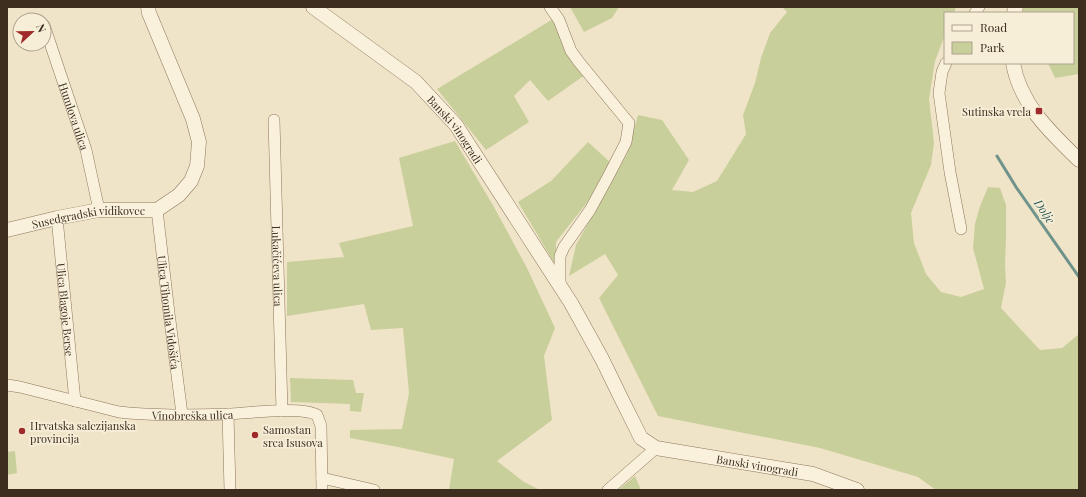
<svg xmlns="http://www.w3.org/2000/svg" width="1086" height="497" font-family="'Playfair Display',serif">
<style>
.green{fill:#c9cf9b}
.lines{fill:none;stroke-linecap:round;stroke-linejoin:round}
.stream{stroke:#6f938a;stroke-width:3}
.minor-casing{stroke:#8d765c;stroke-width:12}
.tertiary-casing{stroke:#8d765c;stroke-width:15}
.minor{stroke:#faf1dc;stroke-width:11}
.tertiary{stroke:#faf1dc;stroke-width:14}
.poi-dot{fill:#9e2a2b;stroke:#f7eed8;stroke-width:1.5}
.labels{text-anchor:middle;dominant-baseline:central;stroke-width:3.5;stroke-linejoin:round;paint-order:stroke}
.poi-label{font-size:11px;fill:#3d2e20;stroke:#f7eed8;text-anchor:start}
.street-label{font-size:11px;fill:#3d2e20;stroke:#f7eed8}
.water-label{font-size:12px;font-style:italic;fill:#2f5d5a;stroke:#f7eed8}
</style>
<rect width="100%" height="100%" fill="#f0e4c8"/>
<!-- green -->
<path class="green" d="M 570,7 L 619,7 L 612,18 L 584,32 Z
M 782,7 L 956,7 L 954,13 L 945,13 L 945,35 L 935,61 L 929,99 L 934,143 L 931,165 L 911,213 L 914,243 L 926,274 L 941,292 L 961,297 L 984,289 L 973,248 L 975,224 L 980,206 L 988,187 L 1000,188 L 1006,205 L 1006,239 L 1005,263 L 1006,283 L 1001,308 L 1040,350 L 1062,348 L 1079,334 L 1079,490 L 936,490 L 918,477 L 820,448 L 658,416 L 599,298 L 618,275 L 605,254 L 569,276 L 576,245 L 627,154 L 638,115 L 662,120 L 689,160 L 672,190 L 693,192 L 717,181 L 746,134 L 743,115 L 755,83 L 761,58 L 770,33 L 787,12 Z
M 1024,7 L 1079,7 L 1079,74 L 1055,78 L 1048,63 L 1073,63 L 1073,13 L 1024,13 L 1023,10 Z
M 553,19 L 585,75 L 548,101 L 530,80 L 514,96 L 529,122 L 486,150 L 437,89 Z
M 455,141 L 494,207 L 527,268 L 555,328 L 544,356 L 552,420 L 497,461 L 524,482 L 540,490 L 449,490 L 454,459 L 398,447 L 350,438 L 350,430 L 402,429 L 409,393 L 403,328 L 371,330 L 364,304 L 287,316 L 287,262 L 344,257 L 339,243 L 413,226 L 399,158 Z
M 588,142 L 611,163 L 589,200 L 556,242 L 556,266 L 518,202 L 551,181 Z
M 290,378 L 353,380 L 356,393 L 364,393 L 361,412 L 350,411 L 350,404 L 291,402 Z
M 15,451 L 17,473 L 7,475 L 7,452 Z
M 635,476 L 641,490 L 618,490 Z"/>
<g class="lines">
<!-- stream -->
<path class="stream" d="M 997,156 L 1016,187 L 1079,277"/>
<!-- minor casing -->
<g class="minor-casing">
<g id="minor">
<path d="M 550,7 L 559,20 L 571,51 L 579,62 L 629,123 L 626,142 L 609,175 L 590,210 L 564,247 L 560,256 L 560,286"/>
<path d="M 975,13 L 979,7"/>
<path id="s1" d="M 44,25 L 86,150 L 99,210"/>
<path d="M 946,63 L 942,72 L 939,93 L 950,172 L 961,229"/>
<path id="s2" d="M 274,120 L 282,411"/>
<path id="s3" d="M 157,210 L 169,313 L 182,414"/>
<path id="s4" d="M 57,218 L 75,401"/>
<path id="s5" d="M 7,385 L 20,387 L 119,412 C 155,416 192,415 229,414 C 248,413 301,406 317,415 L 321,426 L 322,490"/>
<path d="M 228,414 L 230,490"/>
<path d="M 322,478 L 374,490"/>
<path d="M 608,490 L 656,448"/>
</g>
</g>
<!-- tertiary casing -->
<g class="tertiary-casing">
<g id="tertiary">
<path id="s6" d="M 313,7 L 416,82 L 456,125 L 571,303 L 602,359 L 621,398 L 641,438 L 656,448 L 813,474 L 857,490"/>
<path d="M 1014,13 L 1016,7"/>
<path d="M 1013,63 C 1020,104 1050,132 1079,160"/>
<path id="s7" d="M 7,230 L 57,218 L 99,210 L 157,210 L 179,195 L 191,181 L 197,166 L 199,142 L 193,119 L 149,13 L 148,7"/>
</g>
</g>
<!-- minor -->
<use href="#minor" class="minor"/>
<!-- tertiary -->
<use href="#tertiary" class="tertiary"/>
</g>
<!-- markers -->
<g class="poi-dot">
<rect x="1035" y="107" width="8" height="8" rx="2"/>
<circle cx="22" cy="431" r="4"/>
<circle cx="255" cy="435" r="4"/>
</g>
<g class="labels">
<!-- poi labels -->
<g class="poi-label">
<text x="1031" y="111" text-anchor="end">Sutinska vrela</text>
<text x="30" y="425">Hrvatska salezijanska<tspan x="30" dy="13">provincija</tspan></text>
<text x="263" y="429">Samostan<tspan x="263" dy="13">srca Isusova</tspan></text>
</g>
<!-- street labels -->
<g class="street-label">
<text stroke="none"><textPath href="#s1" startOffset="96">Humlova ulica</textPath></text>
<text stroke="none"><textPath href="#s6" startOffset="189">Banski vinogradi</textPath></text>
<text stroke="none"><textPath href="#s7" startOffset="83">Susedgradski vidikovec</textPath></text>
<text stroke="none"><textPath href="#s2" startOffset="146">Lukačićeva ulica</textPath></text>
<text stroke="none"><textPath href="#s4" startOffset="92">Ulica Blagoje Berse</textPath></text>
<text stroke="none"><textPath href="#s3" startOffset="103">Ulica Tihomila Vidošića</textPath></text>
<text stroke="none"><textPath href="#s5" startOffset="189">Vinobreška ulica</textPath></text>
<text stroke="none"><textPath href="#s6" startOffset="671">Banski vinogradi</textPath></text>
</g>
<!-- water labels -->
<g class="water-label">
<text transform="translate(1045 211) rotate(56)">Dolje</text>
</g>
</g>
<!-- border -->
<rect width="1086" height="497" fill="none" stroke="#3d2e20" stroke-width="16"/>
<!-- legend -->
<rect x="944" y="12" width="130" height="52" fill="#f7eed8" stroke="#ada18e"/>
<rect x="952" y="25" width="20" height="6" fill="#faf1dc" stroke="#ada18e"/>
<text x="980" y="32" font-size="12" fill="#3d2e20">Road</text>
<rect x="952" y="42" width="20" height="12" fill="#c9cf9b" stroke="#ada18e"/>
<text x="980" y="52" font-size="12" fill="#3d2e20">Park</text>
<!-- north arrow -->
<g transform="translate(32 32) rotate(68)"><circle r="19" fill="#f7eed8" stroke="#ada18e"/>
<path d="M0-3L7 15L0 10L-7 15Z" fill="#9e2a2b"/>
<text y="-6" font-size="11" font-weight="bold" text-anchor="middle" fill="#3d2e20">N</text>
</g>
</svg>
